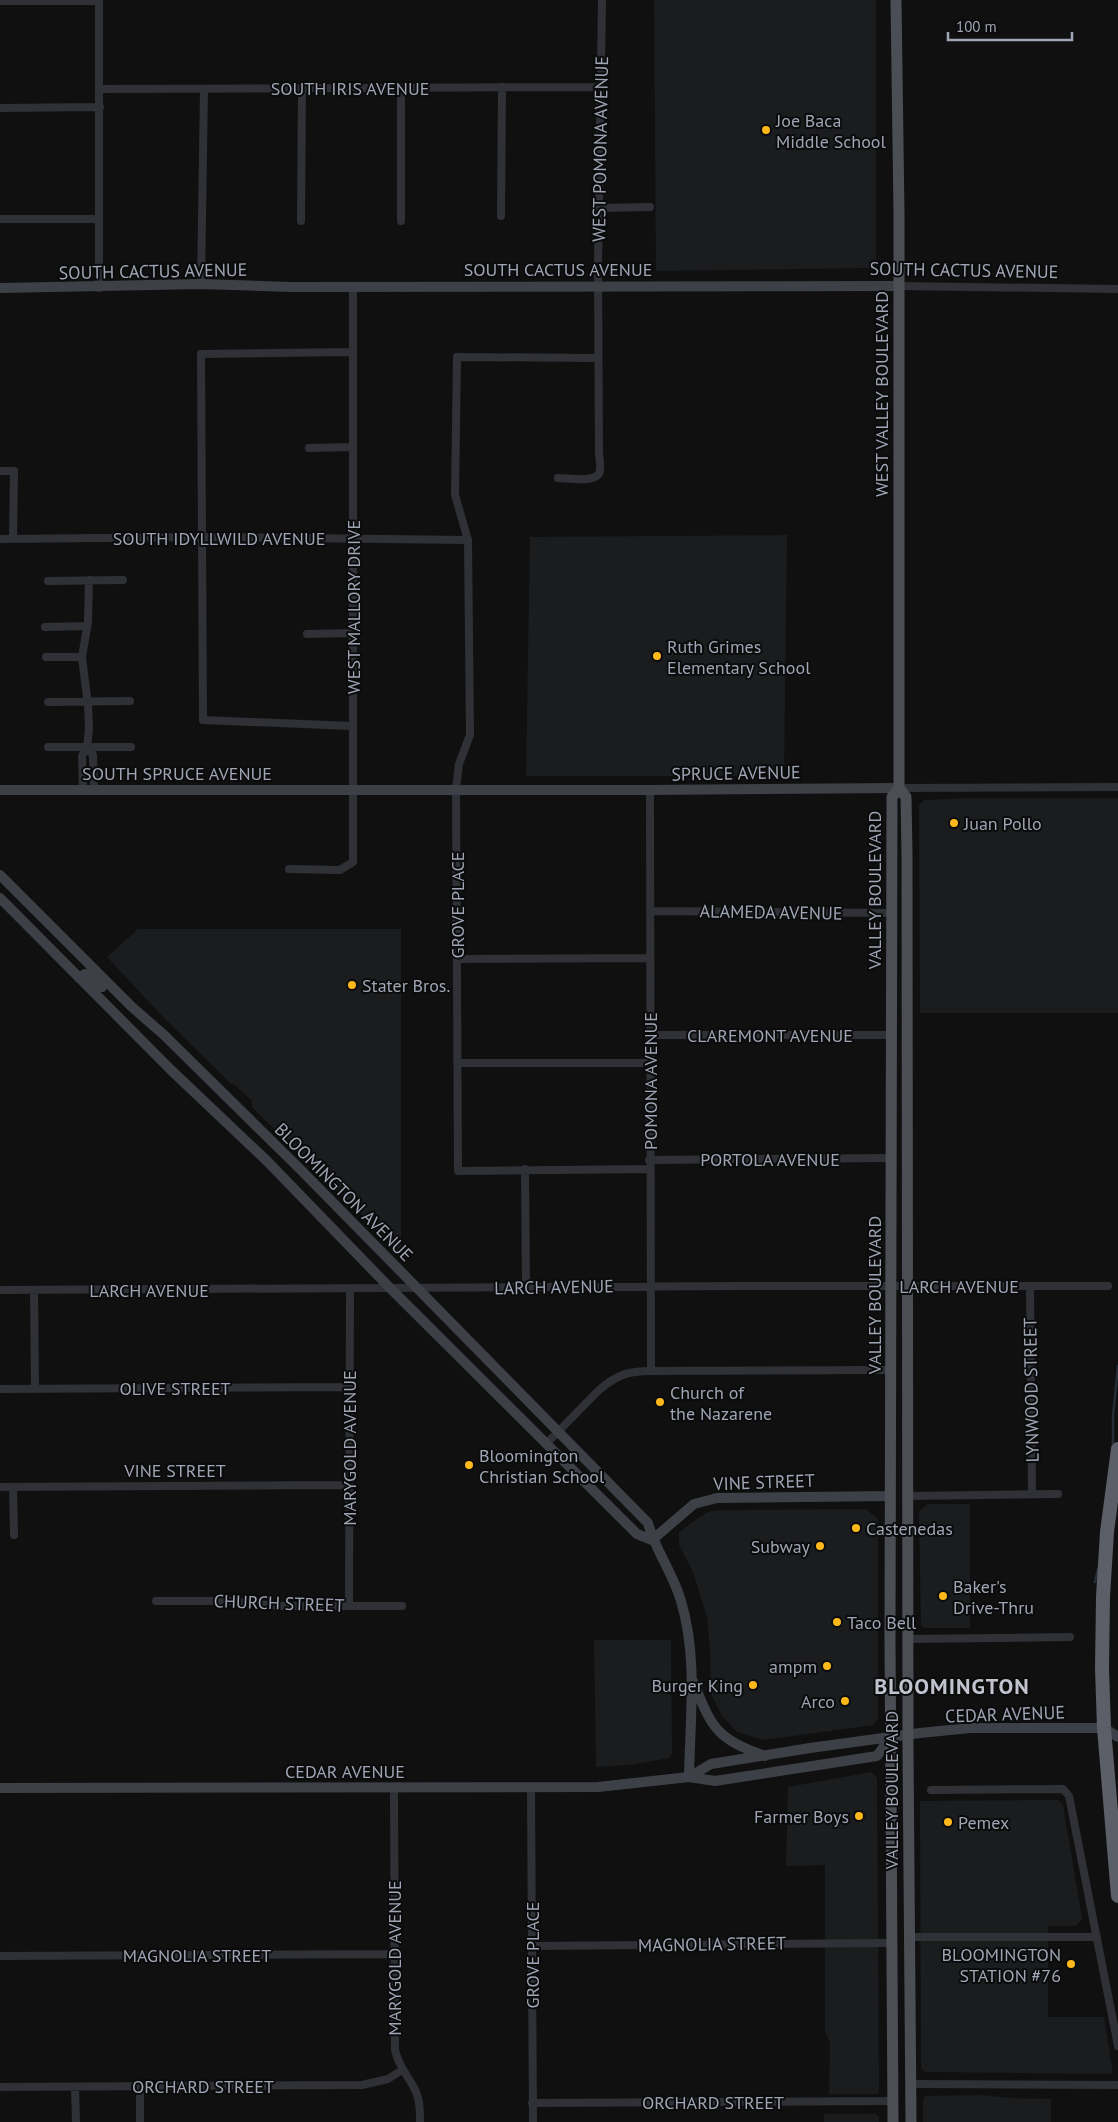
<svg xmlns="http://www.w3.org/2000/svg" width="1118" height="2122" font-family="'PT Sans',sans-serif">
<style>
.built{fill:#1b1c1e}
.lines{fill:none;stroke-linecap:round;stroke-linejoin:round}
.stream{stroke:#252e36;stroke-width:2.5}
.street{stroke:#303137;stroke-width:8}
.secondary{stroke:#3e4047;stroke-width:10}
.primary{stroke:#4c4e56;stroke-width:11}
.highway{stroke:#5c5f68;stroke-width:14}
.poi-dot{fill:#ffb91a;stroke:#0b0b0c;stroke-width:2}
.labels{text-anchor:middle;dominant-baseline:central;stroke-width:4;stroke-linejoin:round;paint-order:stroke}
.street-label{font-size:18px;fill:#9fa5b4;stroke:#0b0b0c}
.poi-label{font-size:18px;fill:#9fa5b4;stroke:#0b0b0c;text-anchor:start}
.district-label{font-size:22px;font-weight:bold;letter-spacing:1px;fill:#c1c4cf;stroke:#0b0b0c}
</style>
<rect width="100%" height="100%" fill="#101011"/>
<!-- built -->
<path class="built" d="M 654,0 L 876,0 L 876,260 L 869,268 L 656,271 Z
M 787,535 L 784,776 L 526,776 L 530,537 Z
M 973,798 L 1118,798 L 1118,1013 L 920,1013 L 919,805 L 924,800 Z
M 138,929 L 401,929 L 401,1254 L 252,1107 L 252,1101 L 235,1085 L 231,1084 L 164,1018 L 107,957 Z
M 928,1504 L 970,1504 L 970,1628 L 925,1628 L 921,1626 L 919,1511 Z
M 866,1509 L 878,1519 L 878,1718 L 874,1725 L 764,1740 L 737,1732 L 722,1716 L 711,1694 L 710,1649 L 707,1617 L 693,1572 L 679,1545 L 679,1532 L 701,1516 L 710,1511 L 722,1510 Z
M 594,1640 L 671,1640 L 672,1754 L 670,1758 L 629,1765 L 596,1767 Z
M 871,1772 L 877,1778 L 879,2091 L 877,2094 L 829,2094 L 830,2043 L 825,2031 L 825,1865 L 786,1866 L 788,1787 Z
M 1058,1800 L 1063,1805 L 1082,1919 L 1076,1926 L 1048,1926 L 1048,2017 L 1104,2017 L 1113,2074 L 925,2072 L 921,2068 L 920,1801 Z
M 980,2095 L 1011,2098 L 1051,2099 L 1051,2122 L 923,2122 L 923,2101 L 925,2096 Z
M 824,2114 L 876,2114 L 879,2117 L 879,2122 L 824,2122 Z"/>
<g class="lines">
<!-- stream -->
<path class="stream" d="M 1113,1448 L 1113,1416 L 1118,1366
M 1095,1582 L 1098,1569"/>
<!-- street -->
<path class="street" d="M 99,0 L 99,288
M 0,1 L 99,1
M 100,89 L 601,87
M 0,108 L 100,107
M 599,208 L 650,207
M 501,216 L 502,87
M 0,219 L 99,219
M 301,221 L 302,88
M 401,221 L 401,88
M 201,284 L 204,89
M 898,286 L 1117,289
M 352,352 L 201,354 L 203,720 L 352,726
M 598,358 L 457,357 L 455,495 L 468,540 L 470,735 L 459,764 L 456,789 L 458,1171 L 649,1169
M 309,448 L 352,447
M 0,471 L 14,471 L 13,539
M 558,478 C 568,478 592,483 599,474 C 602,468 599,459 599,453 L 598,268 L 602,0
M 0,539 L 203,537 L 468,540
M 48,581 L 123,580
M 45,627 L 87,626
M 307,634 L 353,633
M 46,657 L 82,657
M 48,702 L 130,701
M 48,747 L 131,747
M 87,747 L 93,755 L 94,789
M 899,788 L 1118,787
M 83,789 L 82,756 L 87,747 L 89,728 L 88,705 L 82,657 L 88,622 L 89,580
M 650,790 L 651,1371
M 289,869 L 340,870 L 353,862 L 353,286
M 650,911 L 892,913
M 457,959 L 650,958
M 650,1035 L 891,1035
M 457,1063 L 650,1063
M 649,1160 L 891,1158
M 525,1169 L 526,1288
M 1030,1286 L 1032,1494
M 0,1290 L 741,1286 L 1108,1286
M 34,1290 L 35,1389
M 0,1389 L 349,1387
M 547,1443 L 599,1390 C 617,1375 627,1371 651,1371 L 891,1370
M 0,1487 L 349,1485
M 13,1487 L 14,1535
M 908,1496 L 1058,1494
M 156,1601 L 230,1601 L 278,1606 L 402,1606
M 349,1606 L 350,1289
M 908,1639 L 1070,1637
M 394,1787 L 395,2050 C 398,2065 406,2073 413,2086 C 420,2097 420,2110 420,2122
M 531,1788 L 533,2122
M 931,1790 L 1063,1789 L 1069,1796 L 1118,2046
M 910,1937 L 1097,1937
M 532,1946 L 891,1943
M 0,1956 L 393,1954
M 911,2084 L 1118,2085
M 0,2087 L 362,2085 L 388,2079 L 402,2070
M 75,2087 L 76,2122
M 140,2087 L 140,2122
M 532,2103 L 893,2101"/>
<!-- secondary -->
<path class="secondary" d="M 0,288 L 201,284 L 291,287 L 898,286
M 0,790 L 650,790 L 899,788
M 0,875 L 132,1007 L 163,1034 L 299,1168 L 648,1523 C 655,1550 673,1573 681,1601 C 698,1657 690,1719 689,1777
M 0,898 L 171,1070 L 266,1160 L 391,1289 L 637,1534 L 652,1540
M 79,978 L 85,974 L 89,975 L 102,987
M 652,1540 L 694,1504 L 717,1498 L 890,1496
M 693,1681 C 712,1728 715,1738 765,1756
M 689,1777 L 711,1764 L 810,1748 L 920,1733 L 970,1728 L 1104,1728 L 1118,1737
M 0,1788 L 598,1787 L 689,1777 L 715,1781 L 877,1756 L 890,1738"/>
<!-- primary -->
<path class="primary" d="M 896,0 L 899,213 L 899,788
M 899,788 L 906,797 L 907,855 L 908,1750 L 911,2122
M 893,2122 L 890,1638 L 892,797 L 899,788"/>
<!-- highway -->
<path class="highway" d="M 1118,1449 L 1107,1532 L 1103,1597 L 1102,1668 L 1104,1728 L 1118,1896"/>
</g>
<!-- markers -->
<g class="poi-dot">
<circle cx="766" cy="130" r="5"/>
<circle cx="657" cy="656" r="5"/>
<circle cx="954" cy="823" r="5"/>
<circle cx="352" cy="985" r="5"/>
<circle cx="660" cy="1402" r="5"/>
<circle cx="469" cy="1465" r="5"/>
<circle cx="856" cy="1528" r="5"/>
<circle cx="820" cy="1546" r="5"/>
<circle cx="943" cy="1596" r="5"/>
<circle cx="837" cy="1622" r="5"/>
<circle cx="827" cy="1666" r="5"/>
<circle cx="753" cy="1685" r="5"/>
<circle cx="845" cy="1701" r="5"/>
<circle cx="859" cy="1816" r="5"/>
<circle cx="948" cy="1822" r="5"/>
<circle cx="1071" cy="1964" r="5"/>
</g>
<g class="labels">
<!-- street labels -->
<g class="street-label">
<text x="350" y="88">SOUTH IRIS AVENUE</text>
<text transform="translate(600 149) rotate(-89)">WEST POMONA AVENUE</text>
<text x="558" y="269">SOUTH CACTUS AVENUE</text>
<text transform="translate(964 270) rotate(1)">SOUTH CACTUS AVENUE</text>
<text transform="translate(153 271) rotate(-1)">SOUTH CACTUS AVENUE</text>
<text transform="translate(881 394) rotate(-90)">WEST VALLEY BOULEVARD</text>
<text x="219" y="538">SOUTH IDYLLWILD AVENUE</text>
<text transform="translate(353 607) rotate(-90)">WEST MALLORY DRIVE</text>
<text x="177" y="773">SOUTH SPRUCE AVENUE</text>
<text transform="translate(736 773) rotate(-1)">SPRUCE AVENUE</text>
<text transform="translate(874 890) rotate(-90)">VALLEY BOULEVARD</text>
<text transform="translate(457 905) rotate(-90)">GROVE PLACE</text>
<text transform="translate(771 912) rotate(1)">ALAMEDA AVENUE</text>
<text x="770" y="1035">CLAREMONT AVENUE</text>
<text transform="translate(650 1081) rotate(-90)">POMONA AVENUE</text>
<text x="770" y="1159">PORTOLA AVENUE</text>
<text transform="translate(344 1192) rotate(45)">BLOOMINGTON AVENUE</text>
<text x="959" y="1286">LARCH AVENUE</text>
<text transform="translate(554 1287) rotate(-1)">LARCH AVENUE</text>
<text x="149" y="1290">LARCH AVENUE</text>
<text transform="translate(874 1295) rotate(-90)">VALLEY BOULEVARD</text>
<text x="175" y="1388">OLIVE STREET</text>
<text transform="translate(1031 1390) rotate(-91)">LYNWOOD STREET</text>
<text transform="translate(349 1448) rotate(-90)">MARYGOLD AVENUE</text>
<text x="175" y="1470">VINE STREET</text>
<text transform="translate(764 1482) rotate(-2)">VINE STREET</text>
<text transform="translate(279 1603) rotate(2)">CHURCH STREET</text>
<text transform="translate(1005 1714) rotate(-2)">CEDAR AVENUE</text>
<text x="345" y="1771">CEDAR AVENUE</text>
<text transform="translate(891 1790) rotate(-90)">VALLEY BOULEVARD</text>
<text transform="translate(712 1944) rotate(-1)">MAGNOLIA STREET</text>
<text x="197" y="1955">MAGNOLIA STREET</text>
<text transform="translate(532 1955) rotate(-90)">GROVE PLACE</text>
<text transform="translate(394 1958) rotate(-90)">MARYGOLD AVENUE</text>
<text x="203" y="2086">ORCHARD STREET</text>
<text x="713" y="2102">ORCHARD STREET</text>
</g>
<!-- poi labels -->
<g class="poi-label">
<text x="776" y="120">Joe Baca<tspan x="776" dy="21">Middle School</tspan></text>
<text x="667" y="646">Ruth Grimes<tspan x="667" dy="21">Elementary School</tspan></text>
<text x="964" y="823">Juan Pollo</text>
<text x="362" y="985">Stater Bros.</text>
<text x="670" y="1392">Church of<tspan x="670" dy="21">the Nazarene</tspan></text>
<text x="479" y="1455">Bloomington<tspan x="479" dy="21">Christian School</tspan></text>
<text x="866" y="1528">Castenedas</text>
<text x="810" y="1546" text-anchor="end">Subway</text>
<text x="953" y="1586">Baker's<tspan x="953" dy="21">Drive-Thru</tspan></text>
<text x="847" y="1622">Taco Bell</text>
<text x="817" y="1666" text-anchor="end">ampm</text>
<text x="743" y="1685" text-anchor="end">Burger King</text>
<text x="835" y="1701" text-anchor="end">Arco</text>
<text x="849" y="1816" text-anchor="end">Farmer Boys</text>
<text x="958" y="1822">Pemex</text>
<text x="1061" y="1954" text-anchor="end">BLOOMINGTON<tspan x="1061" dy="21">STATION #76</tspan></text>
</g>
<!-- district labels -->
<g class="district-label">
<text x="952" y="1686">BLOOMINGTON</text>
</g>
</g>
<!-- scale -->
<path d="M948 32v8h124v-8" fill="none" stroke="#9fa5b4" stroke-width="2.5"/>
<text x="956" y="32" font-size="15" fill="#9fa5b4" stroke="#0b0b0c" stroke-width="4" paint-order="stroke">100 m</text>
</svg>
